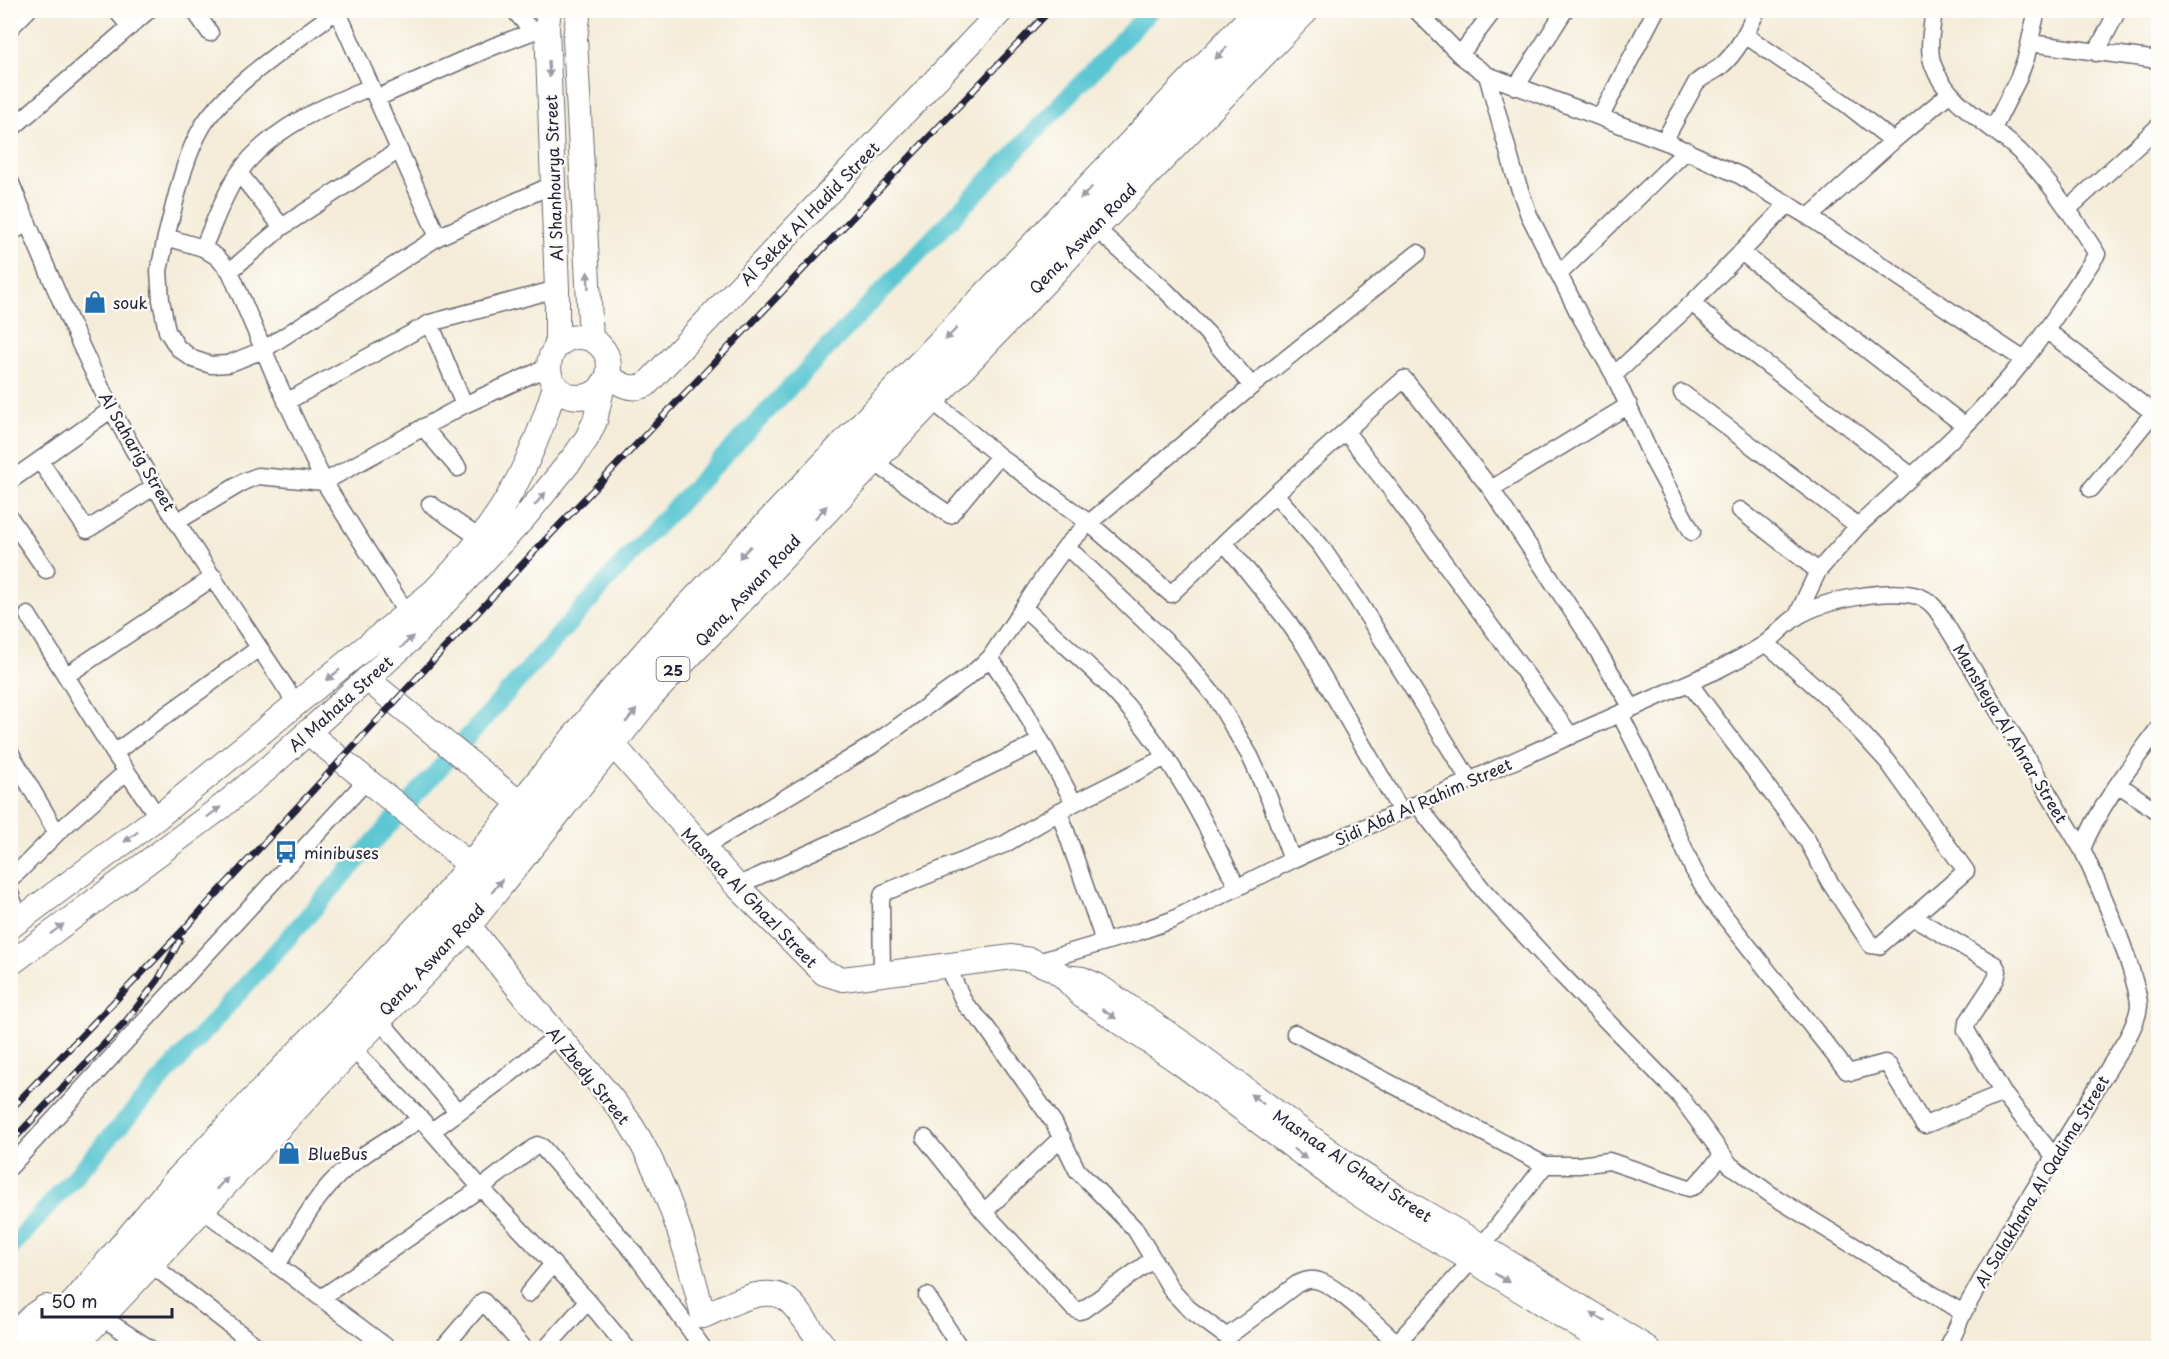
<svg xmlns="http://www.w3.org/2000/svg" width="2169" height="1359" font-family="'Playpen Sans',sans-serif">
<style>
.lines{fill:none;stroke-linecap:round;stroke-linejoin:round}
.canal{stroke:#5bc7d3;stroke-width:18}
.street-casing{stroke:#6c6972;stroke-width:19}
.secondary-casing{stroke:#6c6972;stroke-width:26}
.highway-casing{stroke:#6c6972;stroke-width:34}
.street{stroke:#fff;stroke-width:16}
.secondary{stroke:#fff;stroke-width:24}
.highway{stroke:#fff;stroke-width:32}
.rail-casing{stroke:#22223b;stroke-width:7}
.rail{stroke:#fdfcf7;stroke-width:4.5;stroke-dasharray:14;stroke-linecap:butt}
.oneway{fill:#9c9ca7}
.labels{text-anchor:middle;dominant-baseline:central;stroke-width:5;stroke-linejoin:round;paint-order:stroke}
.shield{fill:#fdfcf7;stroke:#646373;stroke-width:1.5}
.shield-label{font-size:15px;font-weight:bold;fill:#22223b}
.street-label{font-size:16px;fill:#22223b;stroke:#fdfcf7}
.poi-label{font-size:16px;fill:#22223b;stroke:#fdfcf7;text-anchor:start}
</style>
<rect width="100%" height="100%" fill="#fdfcf7"/>
<filter id="ink" filterUnits="userSpaceOnUse"><feTurbulence type="fractalNoise" baseFrequency=".0167" numOctaves="2"/><feDisplacementMap in="SourceGraphic" scale="12" xChannelSelector="R" yChannelSelector="G"/><feConvolveMatrix kernelMatrix="1 2 1 2 8 2 1 2 1" color-interpolation-filters="sRGB"/></filter>
<filter id="wash" filterUnits="userSpaceOnUse"><feTurbulence type="fractalNoise" baseFrequency=".008" numOctaves="4" result="noise"/><feDisplacementMap in="SourceGraphic" scale="24" xChannelSelector="R" yChannelSelector="G"/><feGaussianBlur stdDeviation="1.35" result="paint"/><feColorMatrix in="noise" values="0 0 0 0 0 0 0 0 0 0 0 0 0 0 0 0 0 1.4 0 .05"/><feComposite in="paint" operator="in"/></filter>
<g filter="url(#wash)">
<rect width="100%" height="100%" fill="#f4ecd8"/>
<g class="lines">
<!-- canal -->
<path class="canal" d="M 10,1249 L 641,543 L 1151,10"/>
</g>
</g>
<g filter="url(#ink)">
<g class="lines">
<!-- street casing -->
<g class="street-casing">
<path id="street" d="M 116,10 L 130,27
M 194,10 L 210,33
M 514,10 L 532,31
M 1416,10 L 1460,55 L 1487,75 L 1664,141 L 1741,176 L 1809,217 L 2024,360
M 10,28 L 28,10
M 1745,35 L 1846,104 L 1893,141
M 2030,43 L 2158,60
M 2096,53 L 2118,10
M 1460,55 L 1494,10
M 1487,75 L 1515,176 L 1529,215 L 1579,314 L 1614,375 L 1654,462 L 1692,532
M 1516,87 L 1565,10
M 377,98 L 492,47 L 547,26
M 1601,116 L 1656,10
M 1993,129 L 2018,79 L 2026,58 L 2037,10
M 10,130 L 149,10
M 1664,141 L 1696,83 C 1703,76 1712,73 1720,67 C 1737,53 1748,30 1757,10
M 239,173 L 282,227
M 10,181 C 48,271 85,363 133,449 C 183,537 242,620 297,705
M 2068,209 L 2158,127
M 1809,217 L 1893,141 L 1950,93
M 1093,226 L 1165,290 L 1207,333 L 1252,386
M 10,233 L 28,223
M 166,237 C 176,200 183,160 202,127 C 228,84 296,42 337,10 L 438,237
M 203,248 C 214,224 223,196 238,174 C 269,129 324,106 371,87
M 1741,252 L 1965,426
M 230,271 L 282,227 L 399,150
M 1559,274 L 1687,150
M 1692,303 L 1735,340 L 1912,476
M 430,323 L 464,405
M 2046,330 L 2151,411 L 2150,417 L 2091,489
M 1614,375 L 1692,303 L 1788,204
M 1682,393 L 1858,526 C 1915,473 1975,422 2024,360 C 2050,327 2073,290 2097,254 C 2074,218 2051,182 2020,152 C 1992,125 1947,104 1933,65 C 1927,48 1932,28 1934,10
M 929,398 L 999,456 L 1089,523 L 1171,594 L 1275,494 L 1404,379 L 1491,489 L 1590,638 L 1632,708
M 286,402 L 430,323 L 557,289
M 423,427 L 458,468
M 1346,432 L 1392,491 L 1571,736
M 871,460 L 950,515 L 999,456
M 40,461 L 87,530 L 155,486
M 10,481 L 112,409
M 1491,489 L 1629,405
M 1275,494 L 1320,545 L 1357,599 L 1470,781
M 430,504 L 481,539
M 1740,510 L 1818,571
M 10,518 L 46,570
M 178,521 L 245,481 L 258,476 L 324,482 L 464,405 L 548,367
M 1225,543 L 1286,619 L 1305,646 L 1401,811
M 1066,546 L 1182,657 L 1216,698 L 1250,756 L 1269,798 L 1292,860
M 1024,608 C 1062,643 1104,676 1136,717 C 1178,768 1208,828 1237,887
M 407,614 L 324,482 L 276,379 L 230,271 L 217,257 L 203,248 L 166,237 L 159,271 L 161,300 L 167,331 L 178,348 L 193,359 L 211,365 L 228,364 L 263,350 L 438,237 L 554,184
M 28,615 L 114,753
M 1797,616 L 1818,571 L 1858,526
M 990,658 L 1019,700 L 1074,803
M 67,675 L 214,577
M 1689,683 L 1807,840 L 1829,881 L 1871,945 L 1879,946 L 1966,871 L 1888,762 L 1834,703 L 1766,643
M 1620,714 L 1662,798 L 1693,869 L 1710,898 L 1847,1071 L 1852,1072 L 1885,1063 L 1889,1066 L 1923,1124 L 1925,1125 L 2003,1093
M 10,752 L 57,833
M 2118,784 L 2158,812
M 1417,804 L 1483,890 L 1557,970 L 1679,1095 L 1730,1165 L 1773,1196 L 1963,1313
M 1059,811 L 1104,941
M 158,817 L 114,753 L 259,648
M 702,848 L 871,746 L 969,676 L 990,658 L 1045,575 L 1066,546 L 1089,523 L 1252,386 L 1418,253
M 2082,849 C 2100,804 2130,767 2158,729
M 10,880 L 57,833 L 126,772
M 737,886 L 849,835 L 1041,741
M 10,893 L 20,920
M 1913,917 L 1995,965 L 1998,971 L 1996,979 L 1967,1023 L 1966,1030 L 2003,1093 L 2055,1158
M 1038,962 L 1138,932 L 1172,920 L 1292,860 L 1713,672 C 1731,663 1750,654 1766,643 C 1777,635 1786,623 1798,616 C 1824,600 1890,587 1920,597 C 1929,600 1935,607 1940,615 L 2082,849 C 2100,888 2118,928 2131,970 C 2134,982 2139,994 2139,1006 C 2138,1017 2133,1027 2128,1037 L 2007,1234 L 1963,1313 L 1948,1348
M 946,964 L 965,1004 L 984,1024 L 1054,1123 L 1077,1170 L 1135,1229 L 1173,1292 L 1189,1309 L 1227,1337 L 1297,1284 C 1304,1281 1311,1278 1319,1281 C 1339,1287 1380,1328 1397,1343
M 882,973 L 881,901 L 883,893 L 1005,844 L 1074,803 L 1166,757
M 377,1017 L 457,1111
M 1295,1033 L 1545,1165 L 1579,1165 L 1609,1161 L 1689,1188 L 1695,1186 L 1722,1156
M 350,1046 L 421,1119 L 481,1188 L 588,1301 L 627,1348
M 432,1131 L 511,1073 L 557,1036
M 925,1138 L 984,1212 L 1073,1308 L 1079,1311 L 1083,1310 L 1153,1259
M 10,1167 L 366,781
M 199,1207 L 388,1348
M 984,1212 L 1062,1137
M 1482,1246 L 1545,1165
M 148,1262 L 259,1348
M 277,1266 C 293,1238 309,1207 330,1184 C 356,1156 389,1139 421,1119
M 528,1294 L 552,1265
M 927,1296 L 960,1348
M 321,1298 L 481,1188 L 537,1145 L 542,1147 L 635,1254 L 703,1348
M 98,1315 L 149,1348
M 443,1348 L 483,1301 L 524,1348
M 546,1348 L 588,1301
M 1395,1348 L 1397,1343 L 1472,1260"/>
</g>
<!-- secondary casing -->
<g class="secondary-casing">
<path id="secondary" d="M 549,10 L 547,26 L 557,289 L 557,345
M 579,10 L 575,38 L 591,339
M549 367a30 30 0 1 1 60 0a30 30 0 1 1-60 0Z
M 608,376 C 621,385 631,391 646,385 L 1002,10
M 367,679 L 523,806
M 307,732 L 447,845 L 473,869
M 610,741 L 737,886 L 824,973 L 843,979 L 1012,957 L 1031,960 L 1053,969 L 1064,977 L 1082,996 L 1179,1062 L 1336,1179 L 1378,1207 L 1472,1260 L 1614,1348
M 467,923 C 497,962 527,1000 559,1037 C 583,1066 610,1093 631,1125 C 667,1182 688,1251 703,1316 C 728,1306 768,1280 791,1303 C 805,1317 813,1334 826,1348
M 10,927 L 158,817 L 434,591 C 496,529 530,470 555,386
M 10,964 L 220,808 L 266,770 L 410,640 L 524,518 L 576,454 L 587,438 L 595,421 L 603,384
M 1065,977 L 1082,979 L 1098,986 L 1185,1045 L 1351,1167 L 1394,1195 L 1482,1246 L 1647,1348"/>
</g>
<!-- highway casing -->
<g class="highway-casing">
<path id="highway" d="M 10,1344 L 36,1318 L 46,1311
M 34,1348 L 78,1303 L 176,1186 L 437,911 L 615,692 L 663,637 L 1262,10
M 68,1348 L 377,1017 L 457,935 L 650,692 L 1093,226 L 1302,10"/>
</g>
<!-- street -->
<use href="#street" class="street"/>
<!-- secondary -->
<use href="#secondary" class="secondary"/>
<!-- highway -->
<use href="#highway" class="highway"/>
<!-- rail casing -->
<g class="rail-casing">
<path id="rail" d="M 10,1110 L 187,926 L 532,554 L 1050,10
M 10,1143 L 127,1020 L 158,980 L 180,940"/>
</g>
<!-- rail -->
<use href="#rail" class="rail"/>
</g>
<!-- one-way arrows -->
<defs><path id="oneway-solid" d="M-6-.8H1V-3.2L6.5 0L1 3.2V.8H-6Z" transform="scale(1.5)"/></defs>
<g class="oneway">
<use href="#oneway-solid" transform="translate(1221 53) rotate(134)"/>
<use href="#oneway-solid" transform="translate(549 69) rotate(87)"/>
<use href="#oneway-solid" transform="translate(1086 193) rotate(134)"/>
<use href="#oneway-solid" transform="translate(588 280) rotate(-93)"/>
<use href="#oneway-solid" transform="translate(951 334) rotate(134)"/>
<use href="#oneway-solid" transform="translate(540 499) rotate(-50)"/>
<use href="#oneway-solid" transform="translate(821 512) rotate(-47)"/>
<use href="#oneway-solid" transform="translate(745 552) rotate(134)"/>
<use href="#oneway-solid" transform="translate(407 642) rotate(-44)"/>
<use href="#oneway-solid" transform="translate(333 675) rotate(141)"/>
<use href="#oneway-solid" transform="translate(631 716) rotate(-50)"/>
<use href="#oneway-solid" transform="translate(214 812) rotate(-37)"/>
<use href="#oneway-solid" transform="translate(131 837) rotate(143)"/>
<use href="#oneway-solid" transform="translate(497 886) rotate(-52)"/>
<use href="#oneway-solid" transform="translate(57 929) rotate(-37)"/>
<use href="#oneway-solid" transform="translate(1109 1014) rotate(33)"/>
<use href="#oneway-solid" transform="translate(1257 1099) rotate(-143)"/>
<use href="#oneway-solid" transform="translate(1300 1154) rotate(37)"/>
<use href="#oneway-solid" transform="translate(222 1183) rotate(-47)"/>
<use href="#oneway-solid" transform="translate(1502 1278) rotate(32)"/>
<use href="#oneway-solid" transform="translate(1598 1317) rotate(-148)"/>
</g>
</g>
<!-- icons -->
<defs>
<g id="shop-bare" transform="scale(1.8)"><path d="M-5-2.5h2.3a2.7 3.5 0 0 1 5.4 0H5L5.5 6h-11ZM-1.5-2.5h3a1.5 2.3 0 0 0-3 0Z" fill="#1f6fb2" stroke="#fdfcf7" stroke-width="2.5" paint-order="stroke"/></g>
<g id="bus-bare" transform="scale(1.8)"><path d="M-5-6H5V4H4V6H2V4H-2V6H-4V4H-5ZM-3.5-4V0h7V-4ZM-3.5 1.2v1.5H-2V1.2ZM2 1.2v1.5H3.5V1.2Z" fill="#1f6fb2" stroke="#fdfcf7" stroke-width="2.5" paint-order="stroke"/></g>
</defs>
<g fill-rule="evenodd">
<use href="#shop-bare" x="95" y="302"/>
<use href="#bus-bare" x="286" y="852"/>
<use href="#shop-bare" x="289" y="1153"/>
</g>
<g class="labels">
<!-- shield labels -->
<rect class="shield" x="656.5" y="657" width="33" height="24" rx="4.5"/>
<g class="shield-label">
<text x="673" y="669">25</text>
</g>
<!-- street labels -->
<g class="street-label">
<text transform="translate(553 178) rotate(-92)">Al Shanhourya Street</text>
<text transform="translate(809 213) rotate(-46)">Al Sekat Al Hadid Street</text>
<text transform="translate(1082 238) rotate(-46)">Qena, Aswan Road</text>
<text transform="translate(138 451) rotate(60)">Al Saharig Street</text>
<text transform="translate(747 590) rotate(-47)">Qena, Aswan Road</text>
<text transform="translate(340 703) rotate(-42)">Al Mahata Street</text>
<text transform="translate(2011 733) rotate(59)">Mansheya Al Ahrar Street</text>
<text transform="translate(1423 801) rotate(-24)">Sidi Abd Al Rahim Street</text>
<text transform="translate(750 897) rotate(46)">Masnaa Al Ghazl Street</text>
<text transform="translate(431 959) rotate(-47)">Qena, Aswan Road</text>
<text transform="translate(589 1075) rotate(51)">Al Zbedy Street</text>
<text transform="translate(1353 1165) rotate(34)">Masnaa Al Ghazl Street</text>
<text transform="translate(2041 1181) rotate(-59)">Al Salakhana Al Qadima Street</text>
</g>
<!-- poi labels -->
<g class="poi-label">
<text x="113" y="302">souk</text>
<text x="304" y="852">minibuses</text>
<text x="307" y="1153">BlueBus</text>
</g>
</g>
<!-- margin -->
<rect width="2169" height="1359" fill="none" stroke="#fdfcf7" stroke-width="36"/>
<!-- scale -->
<path d="M42 1308v9h130v-9" fill="none" stroke="#22223b" stroke-width="3"/>
<text x="51" y="1308" font-size="18" fill="#22223b" stroke="#fdfcf7" stroke-width="4.5" paint-order="stroke">50 m</text>
</svg>
